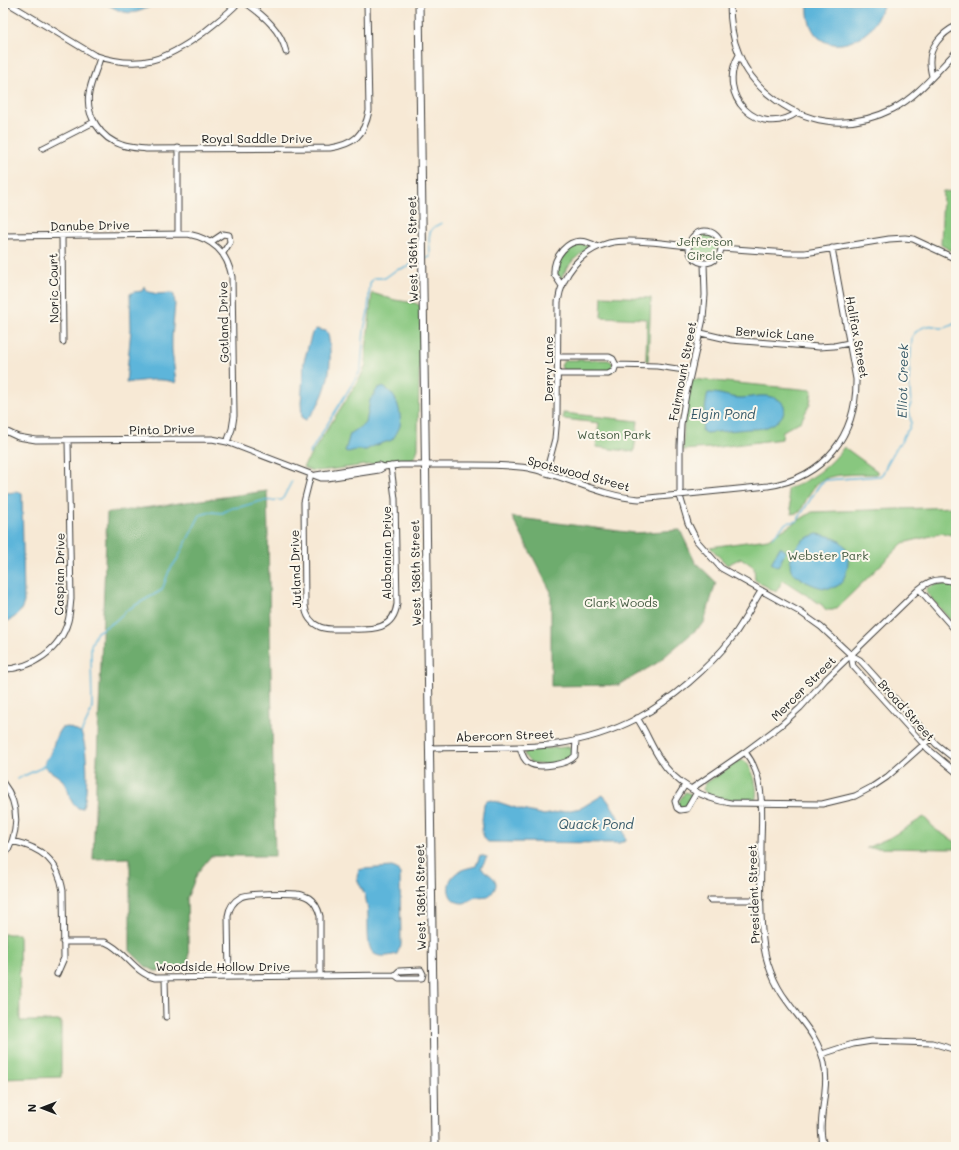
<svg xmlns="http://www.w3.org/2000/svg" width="959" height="1150" font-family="Mali,sans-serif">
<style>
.green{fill:#88c77f;stroke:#52724e}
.forest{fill:#6eac6e;stroke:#456445}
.water{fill:#5db5da;stroke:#3c687b}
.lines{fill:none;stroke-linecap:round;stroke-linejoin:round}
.stream{stroke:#5db5da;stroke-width:1.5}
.minor-casing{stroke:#3d3b38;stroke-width:7}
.tertiary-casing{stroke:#3d3b38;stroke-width:9}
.minor{stroke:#fff;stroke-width:5}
.tertiary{stroke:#fff;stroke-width:7}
.labels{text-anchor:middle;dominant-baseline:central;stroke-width:4;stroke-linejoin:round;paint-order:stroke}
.street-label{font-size:12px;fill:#1c1c1c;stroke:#fbf7ec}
.park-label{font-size:12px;fill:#42583f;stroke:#fbf7ec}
.water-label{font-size:13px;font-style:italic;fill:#365968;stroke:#fbf7ec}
</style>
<rect width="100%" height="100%" fill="#fbf7ec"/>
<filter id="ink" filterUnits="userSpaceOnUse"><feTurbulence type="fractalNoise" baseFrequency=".025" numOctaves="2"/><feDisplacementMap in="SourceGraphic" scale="8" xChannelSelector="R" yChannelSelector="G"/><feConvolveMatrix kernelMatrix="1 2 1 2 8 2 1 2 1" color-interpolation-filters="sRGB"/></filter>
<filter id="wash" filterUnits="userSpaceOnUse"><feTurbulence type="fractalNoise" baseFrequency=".012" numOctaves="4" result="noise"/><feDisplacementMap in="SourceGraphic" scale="16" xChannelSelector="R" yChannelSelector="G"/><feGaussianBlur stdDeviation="0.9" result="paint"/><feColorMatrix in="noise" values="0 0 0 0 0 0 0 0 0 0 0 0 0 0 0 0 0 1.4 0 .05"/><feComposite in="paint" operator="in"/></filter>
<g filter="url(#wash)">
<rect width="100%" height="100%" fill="#f7e9d5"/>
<!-- green -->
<path class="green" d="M 943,191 L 956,192 L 956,253 L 941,245 Z
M693 247a12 12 0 1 1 24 0a12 12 0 1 1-24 0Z
M 579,244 L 586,245 L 588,248 C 575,258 568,264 561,279 C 553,271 556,258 564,251 C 569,248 574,246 579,244 Z
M 372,293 L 395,300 L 415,303 L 421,306 C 420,354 418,402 418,449 L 416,454 L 413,459 L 328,470 C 319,471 311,472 303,467 L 360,378 L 366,365 L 366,352 Z
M 602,296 L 651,298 L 648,361 L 646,361 L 647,319 L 601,317 Z
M 566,360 L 608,360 L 612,362 L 613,367 L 610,372 L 564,372 L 561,366 L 563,362 Z
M 692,379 L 812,390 L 810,404 L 801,421 L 783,431 L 782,439 L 711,448 L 683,450 L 684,419 Z
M 563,413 L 638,421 L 634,452 L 596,447 L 599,423 L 563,419 Z
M 844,447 L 877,471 L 877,474 C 861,475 829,472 818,483 C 810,490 805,503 800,512 L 792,514 L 787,489 C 810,481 830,467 844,447 Z
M 956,507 L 956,536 L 943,533 L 903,543 L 837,608 L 833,610 L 826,610 L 822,605 L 783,580 L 776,592 L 755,580 L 754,567 L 741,558 L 727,565 L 710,547 L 768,539 L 812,512 Z
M 937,584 L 945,584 L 956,588 L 956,627 L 926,592 L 927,588 Z
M 566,747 L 569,747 C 572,751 572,752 571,757 C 562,762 540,768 530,762 C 527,760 526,757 524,755 L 525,752 L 528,750 Z
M 743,760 C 752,764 760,791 755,800 L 752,801 L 725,799 L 706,793 L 703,789 L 706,783 L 739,761 Z
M 685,792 L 691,794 L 691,797 L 685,808 L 679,808 L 678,803 Z
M 924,817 L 936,830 L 956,842 L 956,849 L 866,848 L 889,838 Z
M 3,934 L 19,934 L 20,1021 L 61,1021 L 61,1077 L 3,1079 Z"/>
<!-- forest -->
<path class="forest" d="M 267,491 L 275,856 L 211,856 L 198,872 L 187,898 L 189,970 L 155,971 L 145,966 L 130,951 L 130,858 L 93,859 L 107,513 Z
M 512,517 L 634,533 L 680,530 L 695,562 L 716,582 L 704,623 L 657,663 L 619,685 L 551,686 L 551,592 Z"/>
<!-- water -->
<path class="water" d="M 105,3 L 157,3 C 134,15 128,17 105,3 Z
M 808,3 L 885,3 C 879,13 875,27 865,34 C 834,56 805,41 808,3 Z
M 144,286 L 146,291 L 157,294 L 171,293 L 174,295 L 175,304 L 172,337 L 172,350 L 176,383 C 161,377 141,381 126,383 L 131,329 L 130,294 L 134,292 L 142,291 Z
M 316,329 L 326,331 L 328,334 C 334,363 328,399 306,420 L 302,418 L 301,403 L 304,361 L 312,333 Z
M 382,387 C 396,391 402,412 400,426 C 398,431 395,436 392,440 L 374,446 L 366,450 L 356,450 L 348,452 L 345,451 L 350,434 L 366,423 L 370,400 L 378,388 Z
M 708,393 C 719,392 730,398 741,398 C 750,398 758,395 766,396 C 793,399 788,419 767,427 C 761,429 754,429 748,429 C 734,430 720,432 706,433 L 702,431 L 707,396 Z
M 20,492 L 22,493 L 24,602 C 21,614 14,619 3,623 L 3,493 Z
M 817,534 C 826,535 836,537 843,544 C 852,553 848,575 840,584 C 837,587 830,589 826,588 C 817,588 804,581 797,576 C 783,568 793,548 803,540 C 807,537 812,536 817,534 Z
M 780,547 L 786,551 L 778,567 L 771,563 Z
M 68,727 L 81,733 C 88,745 89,797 82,809 C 69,807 70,792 64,782 C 60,776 45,769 45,767 C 44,767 45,762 45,761 C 46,759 49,757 50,754 C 54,745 55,736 61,728 Z
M 603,795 C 613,805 624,827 626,841 L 619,843 L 494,842 L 488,842 C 478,835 483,815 484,804 L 486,801 L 492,800 L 522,810 L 544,815 L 581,808 Z
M 480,855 L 487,857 L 481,868 C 492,877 504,881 489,896 C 483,897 476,896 471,899 C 468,901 466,903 463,903 C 447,903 445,884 454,875 C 460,869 469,868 476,866 Z
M 392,867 L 397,869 L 400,874 L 401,945 L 397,954 C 368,962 368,948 368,924 C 368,916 368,908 366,900 C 365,891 358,885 357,877 L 359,870 L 363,869 Z"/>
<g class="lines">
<!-- stream -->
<path class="stream" d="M 425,259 L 430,257 C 431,241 423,230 442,223
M 309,454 L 359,373 L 361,368 L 364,330 L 368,312 L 370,283 L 374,278 L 385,278 L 396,270 L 408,267 L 413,262 L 421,259
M 772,538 L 786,523 L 797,521 L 818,487 L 821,483 L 826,480 L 880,476 L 883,473 L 887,464 L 898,445 L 901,443 L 904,435 L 909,429 L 911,423 L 910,414 L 908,409 L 911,404 L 909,380 L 912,337 C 916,330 926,324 934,326 C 936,326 938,328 940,328 C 946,329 951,325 956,323
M 81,733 L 91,712 L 92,706 L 91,656 L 91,645 L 94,638 L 97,632 L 114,622 L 127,610 L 162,590 L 169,571 L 178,558 L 200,515 L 211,512 L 222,513 L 232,508 L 240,507 L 261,501 L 282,500 L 292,481
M 17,779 L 41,768 L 45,764"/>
</g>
</g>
<g filter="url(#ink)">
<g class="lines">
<!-- minor casing -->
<g class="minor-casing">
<path id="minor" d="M 8,3 L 94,55 C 140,71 166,60 203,33 C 215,23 228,14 238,3
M 246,3 C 264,16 281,30 286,52
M 730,3 C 730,20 732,38 739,54 C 753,91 794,119 834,122 C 853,123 875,118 893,109 C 918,96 937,71 956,52
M 739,55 C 715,96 759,140 798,112
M 100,58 C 97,69 91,81 89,93 C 85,115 101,139 122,145 C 130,148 138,148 146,149 L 330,148 C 354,144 364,136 369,111 L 367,3
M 932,76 C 931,72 930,68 930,63 C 929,47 942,33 956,26
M 43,148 L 94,122
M 178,148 L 178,234
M689 247a16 16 0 1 1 32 0a16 16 0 1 1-32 0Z
M 62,235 L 63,342
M 3,236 L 188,234 C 213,239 227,252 232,277 L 234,416 L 232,429 L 227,442
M 211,242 L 223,234 L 229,235 L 230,242 L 223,253
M 721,248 L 789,253 L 805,253 L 889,239 L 905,238 L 913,239 L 956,259
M 704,263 L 705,295 L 703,319 L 686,394 L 681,424 L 680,446 L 680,496 L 688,523 L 697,541 L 721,568 L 800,612 L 821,627 L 851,655 L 860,660 L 936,744 L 956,760
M 562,286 L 554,274 C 553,258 567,237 586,242 C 590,243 594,245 597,247
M 701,333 L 731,340 L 819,347 L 834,346 L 849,343
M 558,357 L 609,357 L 613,359 L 616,365 L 614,371 L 608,374 L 558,374
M 616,365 L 657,366 L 691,371
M 3,430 L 18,437 L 36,440 L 212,439 L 227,442 L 321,478 L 327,478 L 379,470 L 384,467
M 546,473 L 555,439 L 557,416 L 558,302 C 562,274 581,250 609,243 C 629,238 667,244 689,246
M 311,474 L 304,502 L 305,606 C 306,616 311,623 320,627 C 327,630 338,629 345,629 C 368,629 393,633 397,604 L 395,499 L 391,466
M 316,475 L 379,465 L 384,467 L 400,465 C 423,465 447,465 470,465 C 489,465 509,465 528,468 C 566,476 600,496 639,499 L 768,486 C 824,478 857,435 856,379 L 832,248
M 956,583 C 942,577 930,579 919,589 L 956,631
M 851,655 L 853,666 L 928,749 L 956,772
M 3,669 C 32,669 60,650 68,621 C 70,614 70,606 71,599 L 68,440
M 637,718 C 646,731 651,746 660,759 C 675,783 702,799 731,803 L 822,804 L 855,796 L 872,787 L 887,777 L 931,738
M 520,747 C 522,753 523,760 529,763 C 538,769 567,765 575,756 L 576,740
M 429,748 C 472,746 515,750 557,744 C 584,740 613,731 638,718 C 670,701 710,667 732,638 C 743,623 751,607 761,591
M 745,752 C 767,779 761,817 761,849 C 761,879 759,910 763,940 C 765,961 774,984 787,1001 C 801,1021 819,1038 824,1063 C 826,1072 826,1081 825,1090 C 824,1106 817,1133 825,1147
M 3,783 C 21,806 19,836 3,858
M 685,785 L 675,801 L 677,808 L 680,810 L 687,809 L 697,792
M 691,789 L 745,752 L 781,725 L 800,708 L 825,680 L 919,589
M 12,841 C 42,848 58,860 63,891 L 64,958 L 57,974
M 710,900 L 761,900
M 63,942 L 105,942 C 125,950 134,973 155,978 L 395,975
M 421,970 L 423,974 L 422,978 L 399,978 L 395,975 L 399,971 Z
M 229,977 L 228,916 C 229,908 234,901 241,897 C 247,893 288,893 297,894 C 301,894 305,896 309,898 C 315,902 318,908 320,916 L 320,976
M 165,979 L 166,1017
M 822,1054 L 853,1044 L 872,1041 L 932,1043 L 956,1050
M 819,1147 L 822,1142"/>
</g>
<!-- tertiary casing -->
<g class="tertiary-casing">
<path id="tertiary" d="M 419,3 L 435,1144 L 433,1147"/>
</g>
<!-- minor -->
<use href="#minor" class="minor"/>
<!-- tertiary -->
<use href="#tertiary" class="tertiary"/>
</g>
</g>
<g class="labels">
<!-- street labels -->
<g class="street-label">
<text x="257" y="138">Royal Saddle Drive</text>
<text transform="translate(90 225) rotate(-1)">Danube Drive</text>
<text transform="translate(412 249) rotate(-91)">West 136th Street</text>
<text transform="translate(53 288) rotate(-91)">Noric Court</text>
<text transform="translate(223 322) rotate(-91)">Gotland Drive</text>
<text transform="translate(775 333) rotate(4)">Berwick Lane</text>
<text transform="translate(858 337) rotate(80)">Halifax Street</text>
<text transform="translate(548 369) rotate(-90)">Derry Lane</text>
<text transform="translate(682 371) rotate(-79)">Fairmount Street</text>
<text transform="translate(162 429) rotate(-1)">Pinto Drive</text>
<text transform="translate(579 473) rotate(15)">Spotswood Street</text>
<text transform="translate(386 553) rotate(-90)">Alabanian Drive</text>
<text transform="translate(295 569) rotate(-92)">Jutland Drive</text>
<text transform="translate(415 573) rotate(-91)">West 136th Street</text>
<text transform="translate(59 574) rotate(-89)">Caspian Drive</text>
<text transform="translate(803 688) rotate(-45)">Mercer Street</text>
<text transform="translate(907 710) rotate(48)">Broad Street</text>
<text transform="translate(505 735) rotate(-2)">Abercorn Street</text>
<text transform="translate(753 894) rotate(-92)">President Street</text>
<text transform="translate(420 897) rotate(-91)">West 136th Street</text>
<text x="223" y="966">Woodside Hollow Drive</text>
</g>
<!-- park labels -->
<g class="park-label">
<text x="705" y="241">Jefferson<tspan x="705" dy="14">Circle</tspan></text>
<text x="614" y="434">Watson Park</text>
<text x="828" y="555">Webster Park</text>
<text x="621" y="602">Clark Woods</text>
</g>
<!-- water labels -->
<g class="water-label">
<text transform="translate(902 381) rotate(-89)">Elliot Creek</text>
<text x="723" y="413">Elgin Pond</text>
<text x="596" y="823">Quack Pond</text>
</g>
</g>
<!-- margin -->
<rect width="959" height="1150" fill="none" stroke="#fbf7ec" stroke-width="16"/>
<!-- north arrow -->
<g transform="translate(42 1108) rotate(270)" stroke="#fbf7ec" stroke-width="3" paint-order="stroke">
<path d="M0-3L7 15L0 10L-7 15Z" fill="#1c1c1c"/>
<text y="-6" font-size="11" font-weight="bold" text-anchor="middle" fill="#1c1c1c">N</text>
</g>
</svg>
